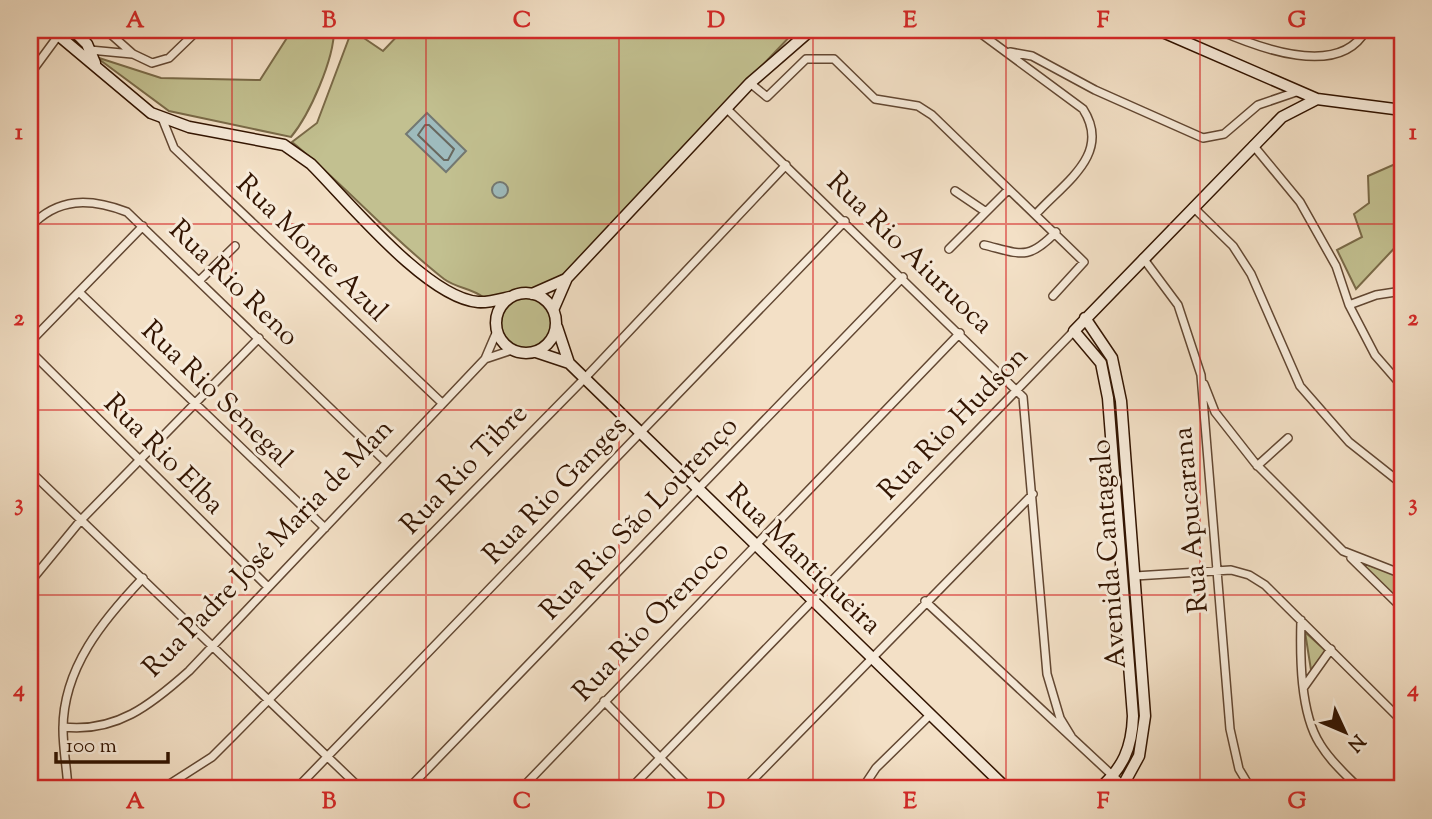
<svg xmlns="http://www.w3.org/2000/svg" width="1432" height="819" font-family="'Sorts Mill Goudy',serif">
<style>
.green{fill:#c2c090;stroke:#7a6a48;stroke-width:2}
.water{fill:#9ebbbd;stroke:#737872;stroke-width:2}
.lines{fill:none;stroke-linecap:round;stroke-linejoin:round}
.shore{stroke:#68685f;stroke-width:2}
.street-casing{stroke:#624732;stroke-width:10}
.secondary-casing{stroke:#321401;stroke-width:13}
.street{stroke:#f7ebda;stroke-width:7}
.secondary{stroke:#f7ebda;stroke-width:10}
.grid{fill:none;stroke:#d62828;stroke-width:2;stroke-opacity:0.55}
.labels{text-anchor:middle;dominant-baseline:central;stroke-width:6;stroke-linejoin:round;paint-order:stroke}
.street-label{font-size:28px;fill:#321401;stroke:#f7ebda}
.neatline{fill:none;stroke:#d62828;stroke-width:2.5}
.grid-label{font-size:23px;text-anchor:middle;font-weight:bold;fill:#d62828}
</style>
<rect width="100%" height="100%" fill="#f3e0c6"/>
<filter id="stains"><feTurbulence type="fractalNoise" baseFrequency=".00286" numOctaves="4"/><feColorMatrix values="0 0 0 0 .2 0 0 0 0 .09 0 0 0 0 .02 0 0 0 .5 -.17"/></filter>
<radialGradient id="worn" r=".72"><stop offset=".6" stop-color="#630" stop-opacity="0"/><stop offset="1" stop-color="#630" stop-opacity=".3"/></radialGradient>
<!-- green -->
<path class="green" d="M 292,30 L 334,30 C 334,59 310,114 291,137 L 169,111 L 96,57 L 161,78 L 260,80 Z
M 352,30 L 383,51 L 403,30 L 796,30 L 565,273 L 533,291 L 483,297 C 471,288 456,288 444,279 C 390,237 345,185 292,142 L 317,123 Z
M 1402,161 L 1402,240 L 1356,289 L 1337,250 L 1362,237 L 1354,214 L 1369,203 L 1368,176 Z
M501 323a26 26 0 1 1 52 0a26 26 0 1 1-52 0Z
M 1359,562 L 1402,576 L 1402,605 Z
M 1305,632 L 1326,651 L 1311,670 Z"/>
<!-- water -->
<path class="water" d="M 427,113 L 466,151 L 446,172 L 406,134 Z
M492 190a8 8 0 1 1 16 0a8 8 0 1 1-16 0Z"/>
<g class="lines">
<!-- shore -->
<path class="shore" d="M 425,125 L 429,125 L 454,149 L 448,160 L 444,160 L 418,135 Z"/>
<!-- street casing -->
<g class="street-casing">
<path id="street" d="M 106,30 L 133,54 L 152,63 L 169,58 L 198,30
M 976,30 L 1083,109 C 1112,154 1065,182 1036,214
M 1218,30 C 1259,48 1339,79 1366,30
M 90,50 L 132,54
M 1010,52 L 1032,56 L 1095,90 L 1203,138 L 1224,134 L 1258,105 L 1299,91
M 30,74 L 58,36
M 750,83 L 767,97 L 806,59 L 834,59 L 875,99 L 918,106 L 932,115 L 1084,262 L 1053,296
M 726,108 L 1023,397 L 1047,674 L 1060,718 L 1071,736
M 1398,110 L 1402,124
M 162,118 L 174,148 L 442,403
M 1253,145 L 1300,202 L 1336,266 L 1349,305 L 1375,355 L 1402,386
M 955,191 L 986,212 L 1008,190
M 1193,207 L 1233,246 L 1251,274 L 1300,386 L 1349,442 L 1402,484
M 30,227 C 58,197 90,198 127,212 L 386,462
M 984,245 C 1021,254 1028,261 1056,232
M 949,249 L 986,212
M 1143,258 L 1178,305 L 1201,375 L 1230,729 L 1239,769 L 1251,789
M 200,280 L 235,246
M 79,292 L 325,528
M 1349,305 L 1376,295 L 1402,291
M 30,342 L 143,226
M 30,351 L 268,587
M 485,359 L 512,350
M 1204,384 L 1215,412 L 1255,463 L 1343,551 L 1402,574
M 1257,466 L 1288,438
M 30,471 L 361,789
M 1351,558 L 1402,608
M 1135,576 L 1231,570 L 1249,575 L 1265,585 L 1402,721
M 30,582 L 81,520 L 259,338
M 925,601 L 1127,789
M 1301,620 C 1300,656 1300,713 1320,744 C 1331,762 1346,775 1360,789
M 1304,687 L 1331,649
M 604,701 L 691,789
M 63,727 C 116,733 151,705 189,671 L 485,359 L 497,331
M 68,789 C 67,769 63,749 63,729 C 63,668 103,620 143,578
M 162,789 L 212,757 L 235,734 L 585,378 L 786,165
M 296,789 L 845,221
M 408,789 L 903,277
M 521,789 L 960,333
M 630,789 L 1074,331
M 744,789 L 1033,494
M 862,789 L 876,768 L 929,716"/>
</g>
<!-- secondary casing -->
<g class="secondary-casing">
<path id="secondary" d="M 52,30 L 151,113 L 189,127 L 284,145 L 311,164 C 348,201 427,298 478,302 C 488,303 501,299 510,297
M 73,30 L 87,44 L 95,63
M 1158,30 L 1317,99 L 1402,110
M496 323a30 30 0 1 1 60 0a30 30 0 1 1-60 0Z
M 532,294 L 566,279
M 554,308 L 567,278 L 750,83 L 811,30
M 1085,318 L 1112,358 L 1121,401 L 1145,716 L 1139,756 L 1121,789
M 557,327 L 569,363
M 536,352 L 569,363 L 1007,789
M 1099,789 C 1123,768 1132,748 1133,716 L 1108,398 L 1101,363 L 1074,331 L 1282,117 L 1317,99"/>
</g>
<!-- street -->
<use href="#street" class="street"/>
<!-- secondary -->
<use href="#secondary" class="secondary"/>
</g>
<!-- grid -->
<path class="grid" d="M 232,30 L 232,789M 426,30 L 426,789M 619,30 L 619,789M 813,30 L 813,789M 1006,30 L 1006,789M 1200,30 L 1200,789M 30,224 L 1402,224M 30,410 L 1402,410M 30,595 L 1402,595"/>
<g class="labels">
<!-- street labels -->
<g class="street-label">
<text transform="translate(311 249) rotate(44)">Rua Monte Azul</text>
<text transform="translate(909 254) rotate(44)">Rua Rio Aiuruoca</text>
<text transform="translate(233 284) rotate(44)">Rua Rio Reno</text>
<text transform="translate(216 395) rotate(44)">Rua Rio Senegal</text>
<text transform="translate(954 424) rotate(-46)">Rua Rio Hudson</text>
<text transform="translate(163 455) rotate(45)">Rua Rio Elba</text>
<text transform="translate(465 470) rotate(-46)">Rua Rio Tibre</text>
<text transform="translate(556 491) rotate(-46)">Rua Rio Ganges</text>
<text transform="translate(640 519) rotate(-46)">Rua Rio São Lourenço</text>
<text transform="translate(1192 520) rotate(-95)">Rua Apucarana</text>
<text transform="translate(269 549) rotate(-46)">Rua Padre José Maria de Man</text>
<text transform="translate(1110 554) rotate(-94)">Avenida Cantagalo</text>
<text transform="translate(803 560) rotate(44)">Rua Mantiqueira</text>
<text transform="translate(652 622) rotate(-46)">Rua Rio Orenoco</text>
</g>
</g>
<!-- margin -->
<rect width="1432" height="819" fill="none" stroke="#f3e0c6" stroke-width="77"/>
<!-- north arrow -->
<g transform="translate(1345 732) rotate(134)" stroke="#f7ebda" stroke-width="5" paint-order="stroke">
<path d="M0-5L12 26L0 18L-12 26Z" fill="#321401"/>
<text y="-10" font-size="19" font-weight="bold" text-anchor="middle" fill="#321401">N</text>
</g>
<!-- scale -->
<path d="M56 752v10h112v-10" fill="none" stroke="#321401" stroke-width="3.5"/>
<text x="66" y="752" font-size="21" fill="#321401" stroke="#f7ebda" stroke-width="5" paint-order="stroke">100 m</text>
<rect x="38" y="38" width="1356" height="742" class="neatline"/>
<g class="grid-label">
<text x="135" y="27">A</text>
<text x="329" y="27">B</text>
<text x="522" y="27">C</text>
<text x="716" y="27">D</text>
<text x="910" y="27">E</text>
<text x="1103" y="27">F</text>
<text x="1297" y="27">G</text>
<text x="19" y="139">1</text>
<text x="1413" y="139">1</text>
<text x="19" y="325">2</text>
<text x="1413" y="325">2</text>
<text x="19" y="510">3</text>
<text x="1413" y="510">3</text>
<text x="19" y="696">4</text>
<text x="1413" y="696">4</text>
<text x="135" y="808">A</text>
<text x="329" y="808">B</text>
<text x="522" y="808">C</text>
<text x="716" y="808">D</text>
<text x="910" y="808">E</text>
<text x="1103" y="808">F</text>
<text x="1297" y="808">G</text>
</g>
<rect width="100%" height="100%" filter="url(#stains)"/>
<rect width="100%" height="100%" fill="url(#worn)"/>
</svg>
